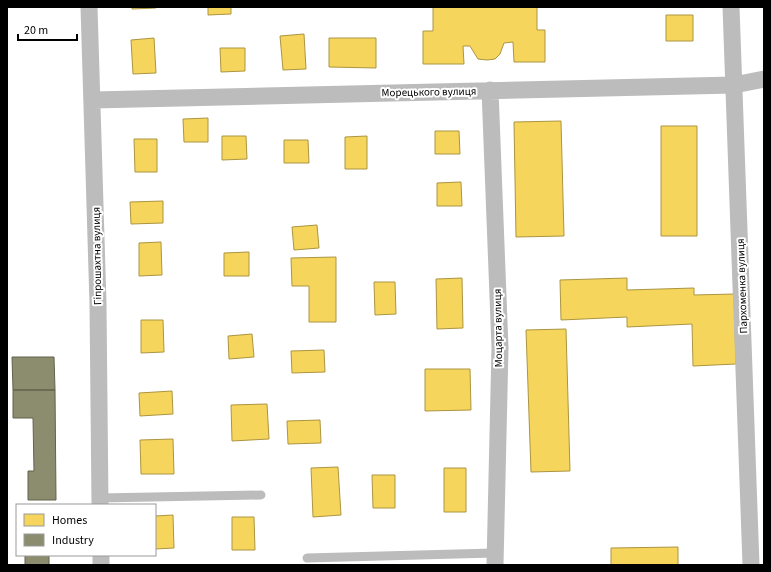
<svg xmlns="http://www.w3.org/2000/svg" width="771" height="572" font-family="'Source Sans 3',sans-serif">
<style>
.homes{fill:#f6d55c;stroke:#ac9540}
.industry{fill:#8c8c6e;stroke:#62624d}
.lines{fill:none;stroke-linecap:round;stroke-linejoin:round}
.lane{stroke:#bcbcbc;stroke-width:9}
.street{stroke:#bcbcbc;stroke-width:17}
.labels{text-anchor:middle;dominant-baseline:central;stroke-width:4;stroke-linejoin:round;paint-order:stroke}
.street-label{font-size:11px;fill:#000;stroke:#fff}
</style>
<rect width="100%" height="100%" fill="#fff"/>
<!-- homes -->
<path class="homes" d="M 132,7 L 156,7 L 156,8 L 132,9 Z
M 208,7 L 231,7 L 231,14 L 208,15 Z
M 433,7 L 537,7 L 537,30 L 545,30 L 545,62 L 514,62 L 513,42 L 504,43 L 500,54 L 495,59 L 487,60 L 478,59 L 470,46 L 463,46 L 464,64 L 423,64 L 423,31 L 433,31 Z
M 666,15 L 693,15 L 693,41 L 666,41 Z
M 304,34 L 306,69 L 283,70 L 280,36 Z
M 154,38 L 156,73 L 133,74 L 131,40 Z
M 329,38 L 376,38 L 376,68 L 329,67 Z
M 220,48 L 245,48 L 245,71 L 221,72 Z
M 208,118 L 208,142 L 184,142 L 183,119 Z
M 561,121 L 564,236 L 516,237 L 514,122 Z
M 661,126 L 697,126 L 697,236 L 661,236 Z
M 435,131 L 459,131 L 460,154 L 435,154 Z
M 222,136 L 246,136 L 247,159 L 222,160 Z
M 367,136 L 367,169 L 345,169 L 345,137 Z
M 134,139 L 157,139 L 157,172 L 135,172 Z
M 284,140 L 308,140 L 309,163 L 284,163 Z
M 461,182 L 462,206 L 437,206 L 437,183 Z
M 163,201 L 163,223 L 131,224 L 130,202 Z
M 317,225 L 319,248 L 294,250 L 292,227 Z
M 161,242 L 162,275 L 139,276 L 139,243 Z
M 249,252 L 249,276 L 224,276 L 224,253 Z
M 336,257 L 336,322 L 309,322 L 309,286 L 292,286 L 291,258 Z
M 462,278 L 463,328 L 437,329 L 436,279 Z
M 627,278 L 627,290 L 694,288 L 694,295 L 734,294 L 736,364 L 693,366 L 692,324 L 627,327 L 627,317 L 561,320 L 560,280 Z
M 374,282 L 395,282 L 396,314 L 375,315 Z
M 141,320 L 163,320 L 164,352 L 141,353 Z
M 566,329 L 570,471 L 531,472 L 526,330 Z
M 252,334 L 254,357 L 229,359 L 228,336 Z
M 324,350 L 325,372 L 292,373 L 291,351 Z
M 425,369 L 470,369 L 471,410 L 425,411 Z
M 172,391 L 173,414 L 140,416 L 139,393 Z
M 267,404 L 269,439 L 232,441 L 231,405 Z
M 320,420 L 321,443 L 288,444 L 287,421 Z
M 173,439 L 174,474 L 141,474 L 140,440 Z
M 338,467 L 341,515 L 313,517 L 311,468 Z
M 444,468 L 466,468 L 466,512 L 444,512 Z
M 372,475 L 395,475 L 395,508 L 373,508 Z
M 173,515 L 174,548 L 155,549 L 155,516 Z
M 232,517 L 254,517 L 255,550 L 232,550 Z
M 678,547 L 678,565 L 611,565 L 611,548 Z"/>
<!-- industry -->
<path class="industry" d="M 12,357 L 54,357 L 55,390 L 13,390 Z
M 13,390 L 55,390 L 56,500 L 28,500 L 28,471 L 34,471 L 33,418 L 13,418 Z
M 25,555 L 49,555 L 49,565 L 25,565 Z"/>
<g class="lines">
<!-- lane -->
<path class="lane" d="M 100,498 L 261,495
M 307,558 L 494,553"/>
<!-- street -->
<path class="street" d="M 89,7 L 98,304 L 100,505
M 731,7 L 751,565
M 490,90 L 500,348 L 495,565
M 93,100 L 734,85 L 764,79
M 101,555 L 101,565"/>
</g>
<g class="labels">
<!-- street labels -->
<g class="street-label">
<text transform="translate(429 92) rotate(-1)">Морецького вулиця</text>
<text transform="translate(97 256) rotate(-91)">Гіпрошахтна вулиця</text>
<text transform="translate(742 286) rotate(-92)">Пархоменка вулиця</text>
<text transform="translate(498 328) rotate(-91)">Моцарта вулиця</text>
</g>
</g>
<!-- border -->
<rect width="771" height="572" fill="none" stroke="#000000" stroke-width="16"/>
<!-- legend -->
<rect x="16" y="504" width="140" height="52" fill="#ffffff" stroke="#999999"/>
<rect x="24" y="514" width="20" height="12" fill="#f6d55c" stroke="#999999"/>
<text x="52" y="524" font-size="12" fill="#000000">Homes</text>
<rect x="24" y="534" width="20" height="12" fill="#8c8c6e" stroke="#999999"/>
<text x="52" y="544" font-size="12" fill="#000000">Industry</text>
<!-- scale -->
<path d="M18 34v6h59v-6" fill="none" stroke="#000000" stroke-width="2"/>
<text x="24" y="34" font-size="12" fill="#000000" stroke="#ffffff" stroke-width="3" paint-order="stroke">20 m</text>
</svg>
